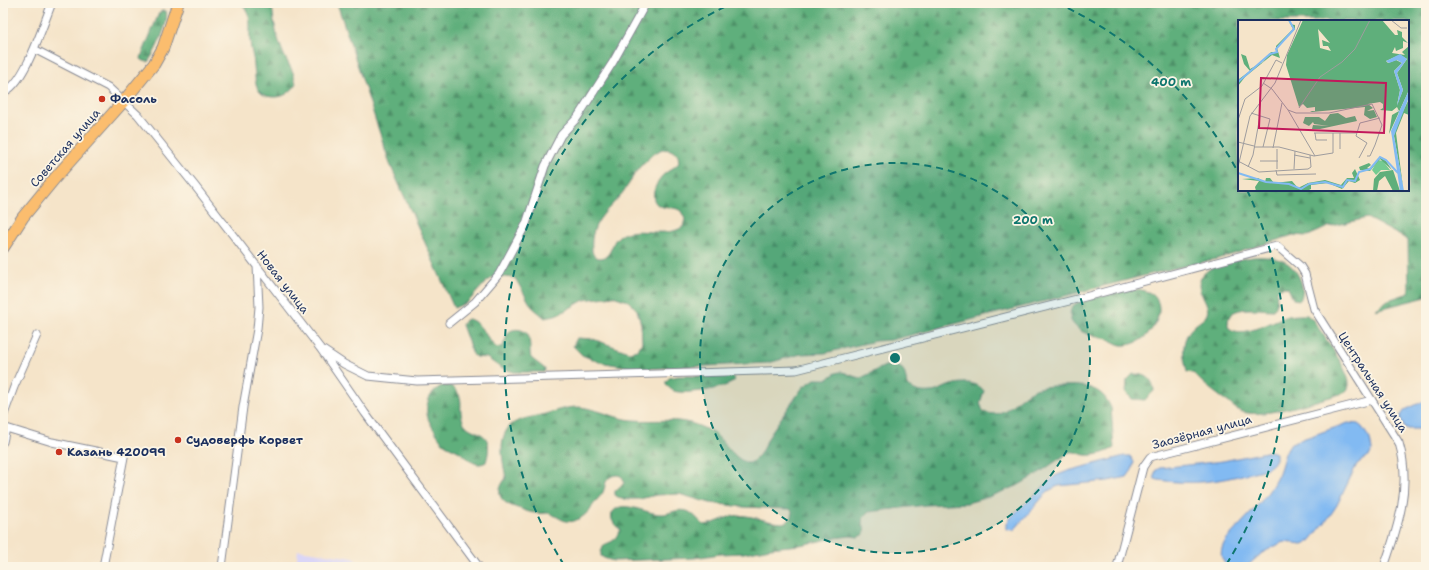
<svg xmlns="http://www.w3.org/2000/svg" width="1429" height="570" font-family="'Shantell Sans',sans-serif">
<style>
.built{fill:#dad6f7}
.forest{fill:url(#forest-firs);stroke:#3d6f6c;fill-rule:evenodd}
.water{fill:#82baf2;stroke:#4e74a8}
.lines{fill:none;stroke-linecap:round;stroke-linejoin:round}
.street-casing{stroke:#888a94;stroke-width:9}
.primary-casing{stroke:#888a94;stroke-width:13}
.street{stroke:#fff;stroke-width:7}
.primary{stroke:#fbbd6e;stroke-width:11}
.ring{fill:none;stroke:#0f766e;stroke-width:2;stroke-dasharray:7 5}
.poi-dot{fill:#c8321e;stroke:#fcf5e5;stroke-width:1.5}
.labels{text-anchor:middle;dominant-baseline:central;stroke-width:3.5;stroke-linejoin:round;paint-order:stroke}
.poi-label{font-size:12px;font-weight:bold;fill:#1b2f5e;stroke:#fcf5e5;text-anchor:start}
.street-label{font-size:12px;fill:#1b2f5e;stroke:#fcf5e5}
.inset-river{fill:none;stroke:#82baf2;stroke-width:2}
.inset-road{fill:none;stroke:#9e9c9e;stroke-width:1}
.view{fill:#c2185b;fill-opacity:0.15;stroke:#c2185b;stroke-width:2}
.inset-edge{fill:none;stroke:#1b2f5e;stroke-width:2}
.centre{fill:#0f766e;stroke:#fcf5e5;stroke-width:2}
.ring-label{font-size:12px;text-anchor:middle;font-weight:bold;fill:#0f766e;stroke:#fcf5e5;stroke-width:3.5;stroke-linejoin:round;paint-order:stroke}
</style>
<defs>
<pattern id="forest-firs" width="22" height="20" patternUnits="userSpaceOnUse"><rect width="22" height="20" fill="#5faf7b"/><path d="M5 1l3.5 6h-7zM16 11l3.5 6h-7z" fill="#4e8f68"/></pattern>
</defs>
<rect width="100%" height="100%" fill="#fcf5e5"/>
<filter id="ink" filterUnits="userSpaceOnUse"><feTurbulence type="fractalNoise" baseFrequency=".025" numOctaves="2"/><feDisplacementMap in="SourceGraphic" scale="8" xChannelSelector="R" yChannelSelector="G"/><feConvolveMatrix kernelMatrix="1 2 1 2 8 2 1 2 1" color-interpolation-filters="sRGB"/></filter>
<filter id="wash" filterUnits="userSpaceOnUse"><feTurbulence type="fractalNoise" baseFrequency=".012" numOctaves="4" result="noise"/><feDisplacementMap in="SourceGraphic" scale="16" xChannelSelector="R" yChannelSelector="G"/><feGaussianBlur stdDeviation="0.9" result="paint"/><feColorMatrix in="noise" values="0 0 0 0 0 0 0 0 0 0 0 0 0 0 0 0 0 1.4 0 .05"/><feComposite in="paint" operator="in"/></filter>
<g filter="url(#wash)">
<rect width="100%" height="100%" fill="#f5e4c9"/>
<!-- built -->
<path class="built" d="M 298,550 L 354,558 L 360,567 L 296,567 Z"/>
<!-- forest -->
<path class="forest" d="M 241,3 L 272,3 C 273,19 276,35 282,50 C 287,64 294,68 296,85 C 290,92 285,97 275,97 C 253,97 256,81 254,66 C 254,57 250,49 250,41 C 249,25 253,16 241,3 Z
M 337,3 L 1426,3 L 1426,297 L 1375,310 L 1388,300 L 1409,293 L 1408,240 L 1367,218 L 1328,227 L 1308,236 L 1293,235 L 1221,258 L 1167,270 L 891,340 L 875,341 L 825,353 L 801,354 L 768,363 L 641,369 L 599,362 L 582,355 L 573,346 L 577,338 L 593,339 L 629,352 L 638,350 L 642,342 L 641,324 L 637,310 L 628,301 L 613,296 L 584,300 L 561,313 L 545,318 L 532,307 L 515,278 L 495,276 L 485,283 L 468,302 L 454,308 L 390,164 ZM 1239,21 L 1408,21 L 1408,190 L 1239,190 ZM 662,149 L 671,150 L 678,155 L 679,163 C 674,168 666,172 662,176 C 655,184 648,201 660,206 C 667,209 674,206 681,211 L 685,219 L 683,227 C 667,237 647,229 629,232 C 625,233 619,235 616,239 C 611,245 611,259 599,258 C 595,258 592,254 592,250 C 589,219 611,210 626,188 C 631,182 633,174 639,168 C 641,165 644,164 646,162 C 648,160 649,157 651,155 C 655,153 659,151 662,149 Z
M 162,11 L 166,11 C 170,22 155,53 148,62 L 144,61 L 141,59 L 142,55 L 159,13 Z
M 1253,257 C 1275,256 1293,259 1301,282 C 1303,288 1303,294 1300,300 L 1293,299 L 1288,288 C 1283,286 1281,287 1277,291 L 1276,307 L 1273,310 C 1262,310 1235,305 1229,317 C 1228,320 1228,324 1228,327 C 1242,341 1272,320 1288,316 C 1294,315 1300,315 1307,315 L 1313,320 C 1321,332 1351,373 1349,385 C 1349,389 1346,391 1344,393 C 1321,399 1264,419 1243,412 C 1237,411 1232,405 1228,402 C 1215,393 1203,384 1193,373 L 1187,372 C 1183,356 1180,339 1194,326 C 1197,323 1205,319 1207,314 C 1210,306 1203,298 1200,291 C 1192,265 1237,260 1253,257 Z
M 1130,290 C 1135,290 1141,289 1145,291 C 1175,299 1152,348 1121,345 C 1116,344 1111,340 1107,339 C 1099,336 1091,336 1083,332 C 1078,329 1070,323 1070,316 C 1070,312 1071,307 1074,305 C 1082,299 1118,293 1130,290 Z
M 469,319 C 483,324 486,339 497,348 L 503,346 C 505,342 506,337 508,333 C 513,327 525,329 528,335 C 531,342 529,351 531,358 L 544,368 L 545,370 L 544,372 L 514,372 L 501,368 L 487,358 L 476,357 L 473,355 L 462,325 L 465,320 Z
M 885,366 C 904,366 904,367 907,385 C 914,391 921,393 930,392 C 938,392 944,387 951,385 C 962,382 977,381 984,391 L 980,403 L 983,411 C 1003,422 1016,398 1031,391 C 1041,386 1051,386 1061,386 C 1082,385 1102,385 1111,408 L 1114,448 C 1105,453 1096,456 1085,455 C 1080,454 1075,451 1069,452 L 1036,475 L 1017,486 L 988,497 L 967,503 L 926,505 L 869,512 C 856,524 867,523 864,534 L 858,537 L 850,536 L 834,538 L 800,545 L 770,548 L 744,553 L 720,554 L 694,558 L 613,561 L 604,558 L 601,556 L 601,552 L 604,545 L 613,541 L 621,530 C 616,526 608,519 613,512 C 621,499 648,514 660,514 C 669,515 676,508 687,511 C 693,513 699,521 704,525 C 715,524 723,518 733,516 C 749,513 767,523 782,523 C 790,522 796,515 790,509 L 744,507 L 710,503 L 679,494 L 656,495 L 640,499 L 621,499 L 615,495 L 615,491 L 624,483 C 624,473 613,473 607,480 C 605,483 605,488 603,492 C 602,495 598,498 596,501 C 589,511 585,517 574,521 C 564,524 557,515 548,513 C 544,513 540,514 536,513 C 531,513 526,511 521,509 C 503,504 492,496 506,478 C 503,462 497,439 510,426 C 518,418 535,417 545,414 C 559,410 571,405 586,408 C 602,411 617,419 633,420 C 655,422 678,417 699,426 C 704,428 711,431 715,434 C 722,440 727,448 734,454 C 737,458 742,460 746,463 L 750,463 L 754,460 L 760,454 L 772,431 L 803,387 L 815,379 L 828,379 C 842,365 846,376 861,378 Z
M 1133,374 C 1146,374 1153,378 1154,391 L 1145,400 L 1132,399 L 1126,393 L 1127,380 Z
M 678,376 L 732,376 L 735,380 C 729,389 684,395 674,391 C 671,390 669,387 666,385 L 666,381 L 669,378 Z
M 442,386 L 452,386 C 467,400 457,405 463,421 C 469,437 497,426 486,462 C 474,469 467,456 458,451 C 453,448 448,447 443,443 C 439,437 430,425 428,418 C 424,405 430,391 442,386 Z"/>
<!-- water -->
<path class="water" d="M 1426,400 L 1426,427 L 1419,429 L 1405,429 L 1400,417 L 1405,410 Z
M 1348,423 L 1358,424 L 1362,427 L 1370,439 L 1372,450 L 1370,455 L 1357,464 L 1337,505 L 1327,520 L 1310,541 L 1303,544 L 1283,542 L 1262,553 L 1246,567 L 1227,566 C 1219,557 1220,550 1226,540 C 1244,519 1266,501 1278,475 C 1283,464 1283,453 1291,443 Z
M 1271,451 L 1276,453 L 1276,459 C 1271,470 1260,470 1250,473 C 1216,482 1193,485 1158,480 L 1155,479 L 1154,476 L 1156,470 L 1160,468 L 1223,461 Z
M 1124,456 L 1130,456 L 1134,462 L 1132,470 L 1127,477 L 1108,481 L 1058,486 L 1048,491 L 1015,529 L 1011,530 L 1007,529 L 1007,523 L 1012,516 L 1055,476 L 1068,471 Z"/>
</g>
<g filter="url(#ink)">
<g class="lines">
<!-- street casing -->
<g class="street-casing">
<path id="street" d="M 34,49 L 108,87 L 138,115 L 195,186 L 320,348 L 365,413 L 479,567
M 3,92 C 24,87 44,22 52,3
M 449,323 L 475,302 L 499,274 L 526,224 L 545,166 L 561,135 L 577,118 L 613,62 L 646,3
M 320,348 L 344,364 L 368,376 L 417,381 L 796,370 L 1085,297 L 1277,246 L 1300,266 L 1305,274 L 1314,309 L 1399,443 C 1412,486 1398,527 1384,567
M 3,417 L 14,387 L 37,335
M 3,427 L 52,442 L 124,457 L 103,567
M 3,442 L 6,428
M 222,567 L 243,407 L 257,329 L 259,307 L 257,266
M 1117,567 L 1143,467 L 1145,464 L 1150,457 L 1372,400"/>
</g>
<!-- primary casing -->
<g class="primary-casing">
<path id="primary" d="M 3,248 L 23,217 L 55,178 L 123,102 L 154,64 L 163,48 L 178,3"/>
</g>
<!-- street -->
<use href="#street" class="street"/>
<!-- primary -->
<use href="#primary" class="primary"/>
</g>
</g>
<!-- distance rings -->
<circle cx="895" cy="358" r="195" fill="#0f766e" fill-opacity=".12"/>
<g class="ring">
<circle cx="895" cy="358" r="195"/>
<path d="M564 565A390 390 0 0 1 733 3M1057 3A390 390 0 0 1 1238 172M1247 190A390 390 0 0 1 1226 565"/>
</g>
<!-- markers -->
<g class="poi-dot">
<circle cx="102" cy="99" r="4"/>
<circle cx="178" cy="440" r="4"/>
<circle cx="59" cy="452" r="4"/>
</g>
<g class="labels">
<!-- poi labels -->
<g class="poi-label">
<text x="110" y="99">Фасоль</text>
<text x="186" y="440">Судоверфь Корвет</text>
<text x="67" y="452">Казань 420099</text>
</g>
<!-- street labels -->
<g class="street-label">
<text transform="translate(65 148) rotate(-49)">Советская улица</text>
<text transform="translate(283 282) rotate(52)">Новая улица</text>
<text transform="translate(1373 382) rotate(57)">Центральная улица</text>
<text transform="translate(1202 432) rotate(-15)">Заозёрная улица</text>
</g>
</g>
<!-- overview -->
<g transform="translate(1238 20)">
<rect width="171" height="171" fill="#f5e4c9"/>
<path d="M 140,140 L 145,141 L 152,150 L 143,150 L 138,155 L 134,150 Z" fill="#74cb91"/>
<path d="M 50,0 L 52,4 L 57,5 L 57,9 L 39,28 L 42,38 L 34,35 L 7,57 L 0,66 L 0,56 L 1,59 L 12,51 L 6,44 L 3,34 L 8,36 L 12,49 L 25,42 L 33,32 L 38,32 L 38,26 L 55,9 ZM 65,0 L 144,0 L 157,15 L 160,15 L 159,10 L 164,12 L 164,17 L 170,23 L 165,21 L 165,28 L 158,31 L 157,27 L 154,33 L 167,35 L 164,32 L 171,26 L 171,70 L 151,114 L 154,95 L 161,91 L 159,87 L 154,91 L 142,90 L 145,88 L 145,84 L 142,82 L 130,84 L 135,88 L 129,91 L 136,90 L 139,97 L 132,99 L 126,95 L 127,87 L 74,92 L 72,91 L 77,91 L 77,87 L 69,88 L 65,84 L 61,87 L 48,45 L 49,35 ZM 80,9 L 92,23 L 84,20 L 85,26 L 90,26 L 93,31 L 82,28 ZM 162,35 L 169,39 L 159,53 L 165,70 L 159,85 L 162,70 L 156,51 L 164,43 L 158,40 L 150,43 L 148,41 ZM 171,79 L 171,95 L 166,93 L 158,113 L 165,167 L 156,116 L 157,107 ZM 100,93 L 108,98 L 117,96 L 119,101 L 82,109 L 74,109 L 75,105 L 91,106 L 76,104 L 75,102 L 71,106 L 65,103 L 67,97 L 81,97 L 87,101 L 92,94 ZM 143,137 L 148,141 L 154,150 L 142,139 L 132,151 L 122,150 L 121,147 L 131,143 L 133,145 L 129,148 L 132,149 ZM 117,149 L 122,160 L 117,163 L 111,161 L 104,169 L 90,163 L 73,165 L 73,169 L 69,171 L 18,171 L 17,167 L 21,161 L 4,159 L 20,158 L 27,162 L 28,158 L 32,158 L 36,163 L 54,161 L 60,168 L 70,163 L 87,160 L 103,165 L 109,158 L 116,158 L 114,153 ZM 155,150 L 162,171 L 155,171 L 147,156 L 141,161 L 139,171 L 135,171 L 136,159 L 142,152 Z" fill="#5faf7b" fill-rule="evenodd"/>
<path d="M 162,34 L 169,39 L 159,53 L 165,70 L 159,86 L 162,70 L 156,51 L 164,43 L 159,40 L 151,43 L 148,41 ZM 171,70 L 171,77 L 156,116 L 166,171 L 162,171 L 153,111 L 161,93 L 158,88 L 161,92 Z" fill="#82baf2"/>
<path class="inset-river" d="M 0,62 L 32,34 L 39,32 L 38,29 L 56,9 L 51,0M 171,135 L 171,108M 0,153 L 28,162 L 51,164 L 63,169 L 71,164 L 87,162 L 105,167 L 109,160 L 117,161 L 121,152 L 132,149 L 142,137 L 148,140 L 160,153"/>
<path class="inset-road" d="M 153,0 L 163,8 L 169,8M 25,63 L 34,69 L 50,90 L 77,136M 61,88 L 82,57 L 104,42 L 117,29 L 132,0M 50,90 L 58,93 L 91,93 L 134,84 L 144,105 L 137,125 L 132,136 L 129,136M 13,93 L 32,99 L 25,127M 0,100 L 7,79 L 24,66 L 38,40 L 44,43M 76,113 L 119,113M 77,113 L 78,120 L 89,120M 0,122 L 16,126M 16,127 L 41,127 L 76,136 L 95,133 L 95,113M 35,128 L 44,83M 39,129 L 39,149M 102,129 L 102,113M 56,135 L 72,138M 121,138 L 129,123 L 118,116 L 122,103 L 142,98M 0,141 L 21,152 L 70,149 L 73,147 L 72,135M 22,141 L 40,141M 0,147 L 12,96 L 37,63 L 63,0M 10,147 L 15,135 L 22,96M 56,149 L 57,131M 38,150 L 39,155 L 78,154"/>
<path class="view" d="M 23,58 L 148,63 L 146,113 L 21,108 Z"/>
<rect width="171" height="171" class="inset-edge"/>
</g>
<circle cx="895" cy="358" r="6" class="centre"/>
<g class="ring-label">
<text x="1171" y="86">400 m</text>
<text x="1033" y="224">200 m</text>
</g>
<!-- margin -->
<rect width="1429" height="570" fill="none" stroke="#fcf5e5" stroke-width="16"/>
</svg>
